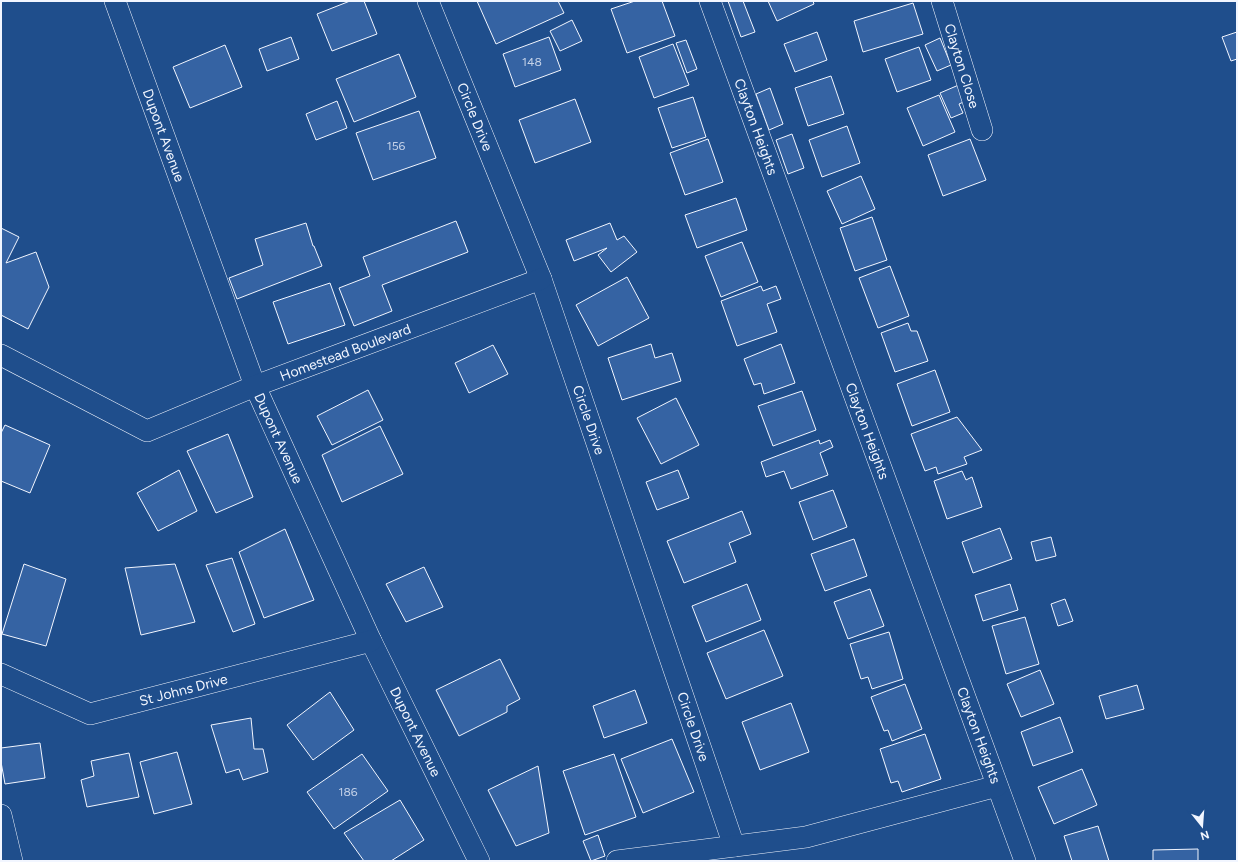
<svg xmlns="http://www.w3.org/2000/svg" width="1238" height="862" font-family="Figtree,sans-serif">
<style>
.building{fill:#3563a3;stroke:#f2f6ff}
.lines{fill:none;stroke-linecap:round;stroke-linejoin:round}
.street-casing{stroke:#f2f6ff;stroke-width:22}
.street{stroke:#1f4e8c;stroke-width:21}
.labels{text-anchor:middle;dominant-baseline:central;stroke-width:3;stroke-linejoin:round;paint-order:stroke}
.number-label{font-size:12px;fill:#c3d1e8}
.street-label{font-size:14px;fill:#f2f6ff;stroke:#1f4e8c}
</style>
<rect width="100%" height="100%" fill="#1f4e8c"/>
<!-- building -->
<path class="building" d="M 350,1 L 364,1 L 377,34 L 332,51 L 317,14 Z
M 477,1 L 558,1 L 564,13 L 496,44 Z
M 635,1 L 662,1 L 675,36 L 627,53 L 611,9 Z
M 728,1 L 743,1 L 755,32 L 741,37 Z
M 768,1 L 813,1 L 814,4 L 777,21 Z
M 913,3 L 923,34 L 863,52 L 854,21 Z
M 572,20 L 582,41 L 560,51 L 550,31 Z
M 817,32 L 827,60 L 795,72 L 784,44 Z
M 1237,32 L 1237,59 L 1231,61 L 1222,37 Z
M 291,37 L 299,59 L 267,71 L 259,49 Z
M 549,37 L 561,70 L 515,87 L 503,54 Z
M 940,38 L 951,65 L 937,71 L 925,45 Z
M 686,40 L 697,69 L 687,73 L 676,43 Z
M 673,44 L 689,85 L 654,98 L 639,57 Z
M 225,45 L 242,87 L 190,108 L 173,67 Z
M 919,47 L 931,80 L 897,92 L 885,59 Z
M 399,54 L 416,97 L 354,122 L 336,79 Z
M 831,76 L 844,114 L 808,126 L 795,88 Z
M 961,84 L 968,100 L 959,104 L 963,113 L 951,118 L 940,93 Z
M 770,88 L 783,124 L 769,130 L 756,94 Z
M 939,95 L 955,132 L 923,146 L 907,108 Z
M 693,97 L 706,137 L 672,148 L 658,108 Z
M 575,99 L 591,142 L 535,163 L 519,120 Z
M 337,101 L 347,128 L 316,140 L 306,114 Z
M 419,111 L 436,158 L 373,180 L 356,133 Z
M 847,126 L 860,163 L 822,177 L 809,140 Z
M 792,134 L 804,168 L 788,174 L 776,140 Z
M 708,139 L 723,182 L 685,195 L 670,153 Z
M 970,139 L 986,180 L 943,196 L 928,155 Z
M 861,176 L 875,209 L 842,224 L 827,191 Z
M 736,198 L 747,230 L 697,248 L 685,215 Z
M 872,217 L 887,260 L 855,271 L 840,228 Z
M 456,221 L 468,252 L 382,285 L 392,311 L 354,326 L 339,288 L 370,276 L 363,257 Z
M 306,223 L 313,246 L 314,246 L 322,266 L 237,299 L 229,278 L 263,265 L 255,239 Z
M 610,223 L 617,240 L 624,236 L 637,252 L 611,272 L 598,255 L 607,248 L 574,261 L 566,240 Z
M 1,228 L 19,237 L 6,263 L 36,252 L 49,287 L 28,329 L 1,315 Z
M 742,242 L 758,282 L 721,297 L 705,256 Z
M 890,266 L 909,316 L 878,328 L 859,278 Z
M 627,277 L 649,318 L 598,346 L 576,305 Z
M 330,283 L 345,325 L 288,344 L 273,302 Z
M 761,286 L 763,291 L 776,286 L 781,299 L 767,304 L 777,332 L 737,346 L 721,301 Z
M 908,323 L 911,331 L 917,331 L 928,361 L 895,372 L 881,333 Z
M 651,344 L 655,358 L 672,353 L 681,381 L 622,400 L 608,358 Z
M 781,344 L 795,383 L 764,394 L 761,383 L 754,385 L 744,359 Z
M 493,345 L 508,374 L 469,393 L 455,363 Z
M 935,370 L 950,412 L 912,426 L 897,384 Z
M 368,390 L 383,420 L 332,445 L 317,416 Z
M 802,391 L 816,430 L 773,446 L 758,406 Z
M 676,398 L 699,445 L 661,464 L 637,418 Z
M 957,417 L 982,450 L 964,457 L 967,464 L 938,474 L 936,467 L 925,471 L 911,434 Z
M 5,425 L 50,445 L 30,493 L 1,481 L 1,433 Z
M 380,426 L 403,474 L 342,502 L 322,455 Z
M 228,434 L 253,497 L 216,513 L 187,451 Z
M 819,440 L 820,444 L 830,440 L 833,447 L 820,453 L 828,475 L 791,489 L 784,471 L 766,477 L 761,462 Z
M 179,470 L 197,511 L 158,531 L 137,493 Z
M 678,470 L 689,498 L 657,510 L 646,482 Z
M 962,471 L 966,480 L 972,477 L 982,507 L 947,519 L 934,481 Z
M 833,490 L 847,527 L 813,540 L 799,502 Z
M 742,511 L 751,534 L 729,543 L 736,562 L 684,583 L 667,541 Z
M 1000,528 L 1012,559 L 973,573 L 962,542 Z
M 285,529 L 314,600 L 264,618 L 239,552 Z
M 1051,537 L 1056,556 L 1036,561 L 1031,542 Z
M 854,539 L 867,576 L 825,591 L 811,554 Z
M 232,558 L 255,624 L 233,632 L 206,565 Z
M 24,564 L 66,579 L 46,646 L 2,634 Z
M 175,564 L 195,622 L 141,635 L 125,568 Z
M 424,567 L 443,607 L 406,622 L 386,584 Z
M 747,584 L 761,620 L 706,642 L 692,606 Z
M 1010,584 L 1018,610 L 983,621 L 975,595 Z
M 870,589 L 884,626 L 848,639 L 834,602 Z
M 1065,599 L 1073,621 L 1058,626 L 1051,604 Z
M 1025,617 L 1039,664 L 1006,674 L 992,626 Z
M 764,630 L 783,676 L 726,699 L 707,653 Z
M 889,632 L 903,679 L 872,689 L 868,677 L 861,679 L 850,644 Z
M 500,659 L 520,699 L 507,706 L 507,712 L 459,736 L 436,690 Z
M 1040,670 L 1054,704 L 1021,717 L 1007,684 Z
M 905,684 L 922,729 L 892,741 L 888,730 L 884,731 L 871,697 Z
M 1137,685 L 1144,709 L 1106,719 L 1099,696 Z
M 635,690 L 647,723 L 604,738 L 593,706 Z
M 330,692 L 354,730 L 313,760 L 287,725 Z
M 791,703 L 809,752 L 760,770 L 742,722 Z
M 1060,717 L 1073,752 L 1033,766 L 1021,732 Z
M 251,718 L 254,749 L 263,749 L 268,772 L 243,780 L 239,769 L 226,773 L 211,725 Z
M 925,734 L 941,779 L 902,792 L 898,781 L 891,783 L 880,749 Z
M 672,739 L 694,792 L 643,813 L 621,759 Z
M 40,743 L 45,778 L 5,784 L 1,762 L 1,748 Z
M 177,752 L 192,804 L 154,814 L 140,762 Z
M 129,753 L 139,797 L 87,807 L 81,780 L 94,776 L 91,761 Z
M 362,754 L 388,791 L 334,829 L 307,792 Z
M 614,754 L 636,817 L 585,835 L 563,771 Z
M 538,766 L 549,833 L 516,846 L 488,790 Z
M 1082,769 L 1097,805 L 1054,824 L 1038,787 Z
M 400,800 L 424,840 L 391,861 L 364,861 L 344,833 Z
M 1098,826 L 1109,861 L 1072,861 L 1064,836 Z
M 598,835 L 605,856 L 591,861 L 583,841 Z
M 1198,849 L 1198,861 L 1153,861 L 1153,850 Z"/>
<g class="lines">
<!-- street casing -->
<g class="street-casing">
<g id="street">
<path id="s1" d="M 115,1 L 255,386 L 371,641 L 479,861"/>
<path id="s2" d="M 428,1 L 541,279 L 734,846"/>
<path id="s3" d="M 710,1 L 1025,861"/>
<path id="s4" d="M 942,1 L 982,130"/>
<path id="s5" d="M 1,355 L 147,431 L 255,386 L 541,279"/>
<path id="s6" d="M 1,674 L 90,714 L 371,641"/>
<path d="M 1,815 L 12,861"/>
<path d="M 617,861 L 806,837 L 997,786"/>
</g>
</g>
<!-- street -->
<use href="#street" class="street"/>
</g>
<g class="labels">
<!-- number labels -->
<g class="number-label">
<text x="532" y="62">148</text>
<text x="396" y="146">156</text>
<text x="348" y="792">186</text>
</g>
<!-- street labels -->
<g class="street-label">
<text stroke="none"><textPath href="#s4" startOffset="68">Clayton Close</textPath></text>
<text stroke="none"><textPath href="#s2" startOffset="125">Circle Drive</textPath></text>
<text stroke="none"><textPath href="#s3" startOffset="134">Clayton Heights</textPath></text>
<text stroke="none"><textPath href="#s1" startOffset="143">Dupont Avenue</textPath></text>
<text stroke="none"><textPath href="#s5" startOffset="378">Homestead Boulevard</textPath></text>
<text stroke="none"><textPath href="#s2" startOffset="449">Circle Drive</textPath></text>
<text stroke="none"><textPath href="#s3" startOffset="458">Clayton Heights</textPath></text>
<text stroke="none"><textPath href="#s1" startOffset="467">Dupont Avenue</textPath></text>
<text stroke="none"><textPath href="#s6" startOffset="194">St Johns Drive</textPath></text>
<text stroke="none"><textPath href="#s2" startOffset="773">Circle Drive</textPath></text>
<text stroke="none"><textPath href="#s1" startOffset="791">Dupont Avenue</textPath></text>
<text stroke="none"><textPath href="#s3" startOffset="782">Clayton Heights</textPath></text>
</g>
</g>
<!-- border -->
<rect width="1238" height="862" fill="none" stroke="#f2f6ff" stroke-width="4"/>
<!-- north arrow -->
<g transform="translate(1202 826) rotate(163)" stroke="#1f4e8c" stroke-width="3" paint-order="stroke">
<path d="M0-3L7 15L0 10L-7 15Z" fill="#f2f6ff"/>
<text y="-6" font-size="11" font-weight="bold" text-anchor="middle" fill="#f2f6ff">N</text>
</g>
</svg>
